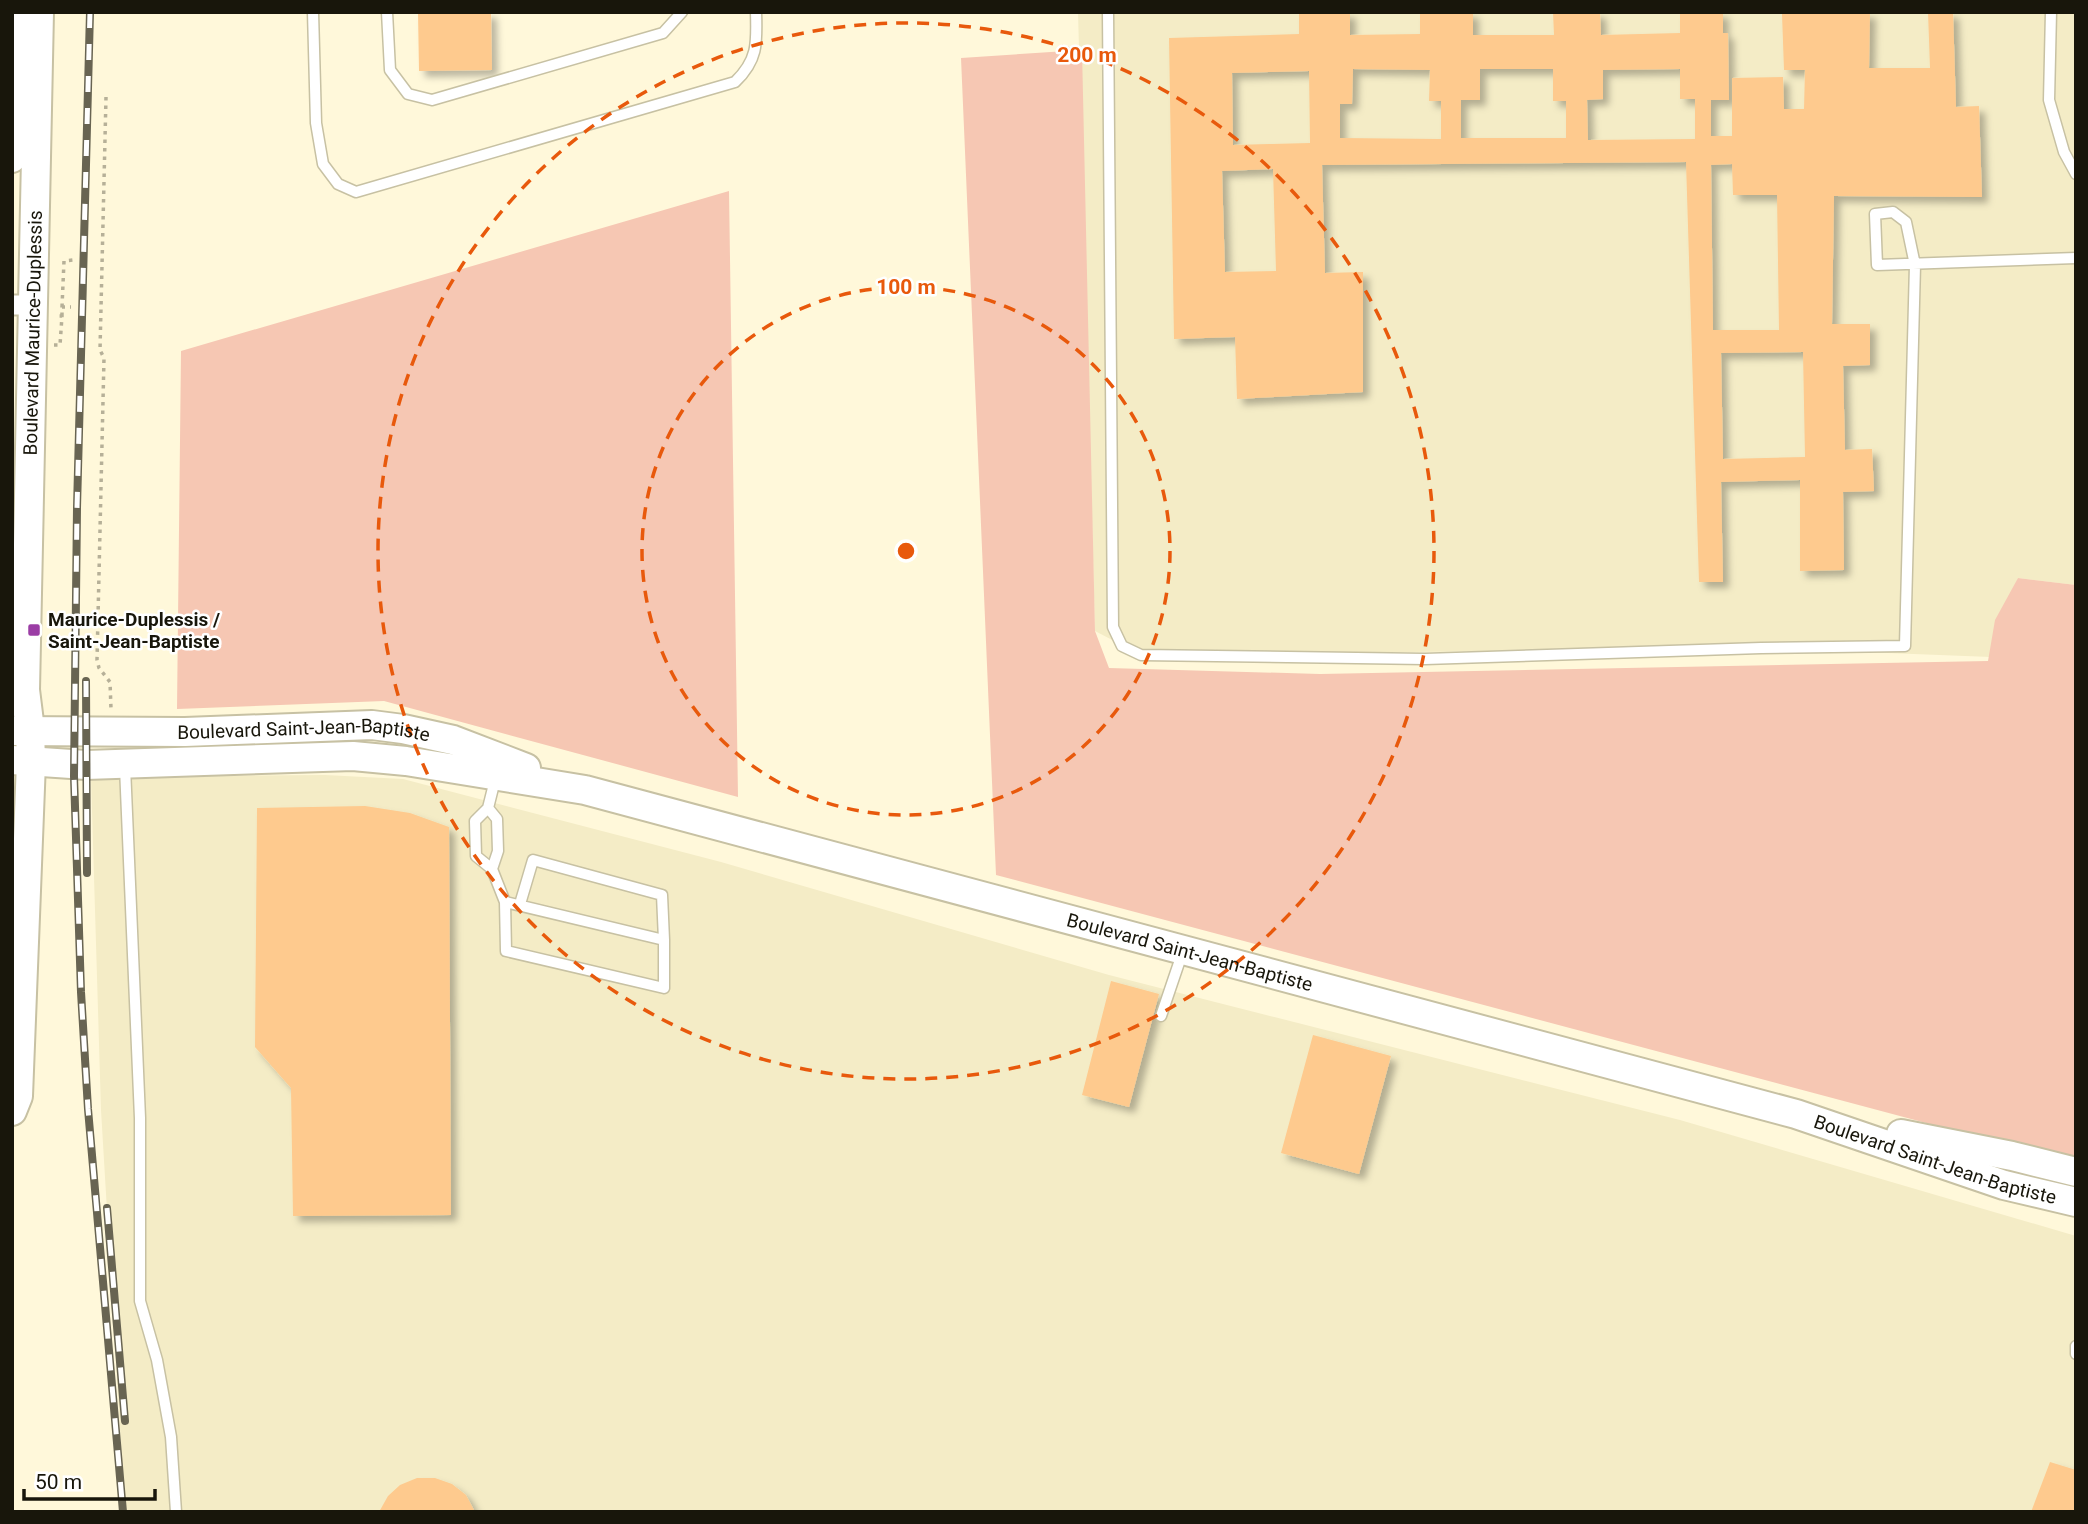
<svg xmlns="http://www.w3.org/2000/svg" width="2088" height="1524" font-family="Roboto,sans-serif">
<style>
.built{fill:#f4ecc6}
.green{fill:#f6c7b3}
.building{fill:#feca8e;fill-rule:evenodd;filter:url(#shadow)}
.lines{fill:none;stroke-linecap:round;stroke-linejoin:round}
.lane-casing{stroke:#c7c1a3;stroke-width:13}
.street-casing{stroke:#c7c1a3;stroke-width:23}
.secondary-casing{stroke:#c7c1a3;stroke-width:32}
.path{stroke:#b6b098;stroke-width:3.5;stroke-dasharray:3.5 5;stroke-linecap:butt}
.lane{stroke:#fff;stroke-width:10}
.street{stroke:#fff;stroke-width:19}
.secondary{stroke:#fff;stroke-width:28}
.rail-casing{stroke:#686452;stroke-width:8}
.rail{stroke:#fff;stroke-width:5;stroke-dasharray:16;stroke-linecap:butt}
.ring{fill:none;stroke:#e8590c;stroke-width:3.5;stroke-dasharray:12 9}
.poi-dot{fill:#9b3da5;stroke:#fff;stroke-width:2.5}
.labels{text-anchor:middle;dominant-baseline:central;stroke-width:5;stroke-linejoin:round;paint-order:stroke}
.street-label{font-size:19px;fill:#18160b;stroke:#fff}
.poi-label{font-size:19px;font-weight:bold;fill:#18160b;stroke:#fff;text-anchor:start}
.centre{fill:#e8590c;stroke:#fff;stroke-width:3.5}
.ring-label{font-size:21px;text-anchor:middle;font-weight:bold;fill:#e8590c;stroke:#fff;stroke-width:5;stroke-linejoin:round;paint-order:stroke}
</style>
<defs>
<filter id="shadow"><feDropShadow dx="6" dy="6" stdDeviation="3.5" flood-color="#0004"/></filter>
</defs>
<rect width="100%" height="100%" fill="#fff8da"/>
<!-- built -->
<path class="built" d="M 1078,12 L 2075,12 L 2076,585 L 2018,578 L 1991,657 L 1761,648 L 1141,655 L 1095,631 Z
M 325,775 L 403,779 L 721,862 L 1109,975 L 1680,1120 L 2076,1236 L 2076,1512 L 125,1512 L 101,1110 L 91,777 Z"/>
<!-- green -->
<path class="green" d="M 1082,50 L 1095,631 L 1109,668 L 1320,674 L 1988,661 L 1995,620 L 2018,578 L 2076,585 L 2076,1163 L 996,875 L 961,58 Z
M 729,191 L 738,797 L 384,701 L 177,709 L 181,351 Z"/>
<!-- building -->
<path class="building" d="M 418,12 L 491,12 L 492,70 L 419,71 Z
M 1299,12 L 1350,12 L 1350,35 L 1420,34 L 1420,12 L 1473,12 L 1473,35 L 1554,35 L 1553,12 L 1600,12 L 1601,35 L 1680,33 L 1680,12 L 1723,12 L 1723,33 L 1728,33 L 1729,100 L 1711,100 L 1711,136 L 1732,136 L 1732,78 L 1783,77 L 1784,109 L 1804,109 L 1805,70 L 1784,70 L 1782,14 L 1870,12 L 1869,68 L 1930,68 L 1928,12 L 1953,12 L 1956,107 L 1979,106 L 1982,197 L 1834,196 L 1832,324 L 1870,324 L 1870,365 L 1843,366 L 1845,450 L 1872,449 L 1874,491 L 1843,492 L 1844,570 L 1800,571 L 1800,480 L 1721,482 L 1723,582 L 1699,582 L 1686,162 L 1322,165 L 1325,273 L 1363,272 L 1363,392 L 1237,399 L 1235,337 L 1174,339 L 1169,38 L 1299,34 ZM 1353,69 L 1430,70 L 1429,101 L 1441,101 L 1441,139 L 1340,138 L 1340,104 L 1352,104 ZM 1480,69 L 1553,69 L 1553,101 L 1566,101 L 1566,138 L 1461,138 L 1461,100 L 1480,100 ZM 1680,69 L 1680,99 L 1695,99 L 1695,139 L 1588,140 L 1587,100 L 1603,99 L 1603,70 ZM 1309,71 L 1310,143 L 1233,145 L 1232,73 ZM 1732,164 L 1733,195 L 1777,195 L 1779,330 L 1713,330 L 1711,165 ZM 1273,169 L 1276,271 L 1225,272 L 1222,171 ZM 1803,352 L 1805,457 L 1723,459 L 1721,353 Z
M 365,806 L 410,813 L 449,827 L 451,1215 L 293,1216 L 291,1088 L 255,1047 L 257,808 Z
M 1111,981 L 1159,994 L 1129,1107 L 1082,1095 Z
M 1313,1035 L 1391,1056 L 1359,1174 L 1281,1153 Z
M 2050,1462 L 2076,1470 L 2076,1512 L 2031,1512 Z
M 417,1478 L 435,1478 L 452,1484 L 466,1495 L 475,1512 L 379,1512 L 388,1496 L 400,1485 Z"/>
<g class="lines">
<!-- lane casing -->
<g class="lane-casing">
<path id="lane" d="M 313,12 L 316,123 L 323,164 L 338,184 L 356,192 L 735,82 C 758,60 757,43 756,12
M 387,12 L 390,70 L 408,94 L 432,100 L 663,33 L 682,12
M 1108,12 L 1113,627 L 1122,646 L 1141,655 L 1425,659 L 1761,648 L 1905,646 L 1915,265 L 1906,222 L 1893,212 L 1875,214 L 1877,265 L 2076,258
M 2051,12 L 2049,100 L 2064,152 L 2076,174
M 125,767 L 140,1118 L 140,1301 L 157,1360 L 171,1437 L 176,1512
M 495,780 L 488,808 L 475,821 L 476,856 L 492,869 L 505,902 L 664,940 L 662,895 L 533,860 L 520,904
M 488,808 L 497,819 L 498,851 L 492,869
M 505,902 L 506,951 L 664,988 L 664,940
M 1161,1016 L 1182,954
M 2076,1346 L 2076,1354"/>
</g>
<!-- street casing -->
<g class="street-casing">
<path id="street" d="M 12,305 L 33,305"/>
</g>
<!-- secondary casing -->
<g class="secondary-casing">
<g id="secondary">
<path d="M 12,158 L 15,12"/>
<path id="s1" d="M 14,731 L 185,732 L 372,725 L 403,729 L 453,740 L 526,768"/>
<path id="s2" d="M 12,760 L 86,765 L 353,756 L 406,761 L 585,790 L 1796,1114 L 2004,1185 L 2076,1202"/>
<path id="s3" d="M 12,1111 L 18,1096 L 31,762 L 30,730 L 25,690 L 39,12"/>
<path d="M 1901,1134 L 2012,1156 L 2076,1172"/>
</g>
</g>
<!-- path -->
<path class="path" d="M 106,97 L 100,350 L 104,358 L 97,660 L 99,668 L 110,682 L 111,709
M 62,307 L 64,261 L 73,260
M 62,316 L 62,307 L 71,307
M 54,345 L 60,345 L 62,316 L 56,316"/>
<!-- lane -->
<use href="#lane" class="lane"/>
<!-- street -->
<use href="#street" class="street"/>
<!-- secondary -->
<use href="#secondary" class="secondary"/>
<!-- rail casing -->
<g class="rail-casing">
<path id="rail" d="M 90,12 L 77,508 L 74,776 L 81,992 L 88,1109 L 123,1512
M 86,681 L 87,873
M 107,1208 L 125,1421"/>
</g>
<!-- rail -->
<use href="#rail" class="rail"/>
</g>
<!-- distance rings -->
<g class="ring">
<circle cx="906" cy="551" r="264"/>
<circle cx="906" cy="551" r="528"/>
</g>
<!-- markers -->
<rect class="poi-dot" x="27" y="623" width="14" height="14" rx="3.5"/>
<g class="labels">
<!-- street labels -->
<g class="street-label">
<text stroke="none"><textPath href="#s3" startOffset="780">Boulevard Maurice-Duplessis</textPath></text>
<text stroke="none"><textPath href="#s1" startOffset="290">Boulevard Saint-Jean-Baptiste</textPath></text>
<text stroke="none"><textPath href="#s2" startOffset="1202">Boulevard Saint-Jean-Baptiste</textPath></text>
<text stroke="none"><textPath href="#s2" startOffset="1976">Boulevard Saint-Jean-Baptiste</textPath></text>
</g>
<!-- poi labels -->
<g class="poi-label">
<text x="48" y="619">Maurice-Duplessis /<tspan x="48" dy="22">Saint-Jean-Baptiste</tspan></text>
</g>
</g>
<circle cx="906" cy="551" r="10" class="centre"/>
<g class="ring-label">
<text x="1087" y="62">200 m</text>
<text x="906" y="294">100 m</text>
</g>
<!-- border -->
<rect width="2088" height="1524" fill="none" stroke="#18160b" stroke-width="28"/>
<!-- scale -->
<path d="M24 1489v10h131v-10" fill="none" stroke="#18160b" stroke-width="3.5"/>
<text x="35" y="1489" font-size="21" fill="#18160b" stroke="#ffffff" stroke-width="5" paint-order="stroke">50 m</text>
</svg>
